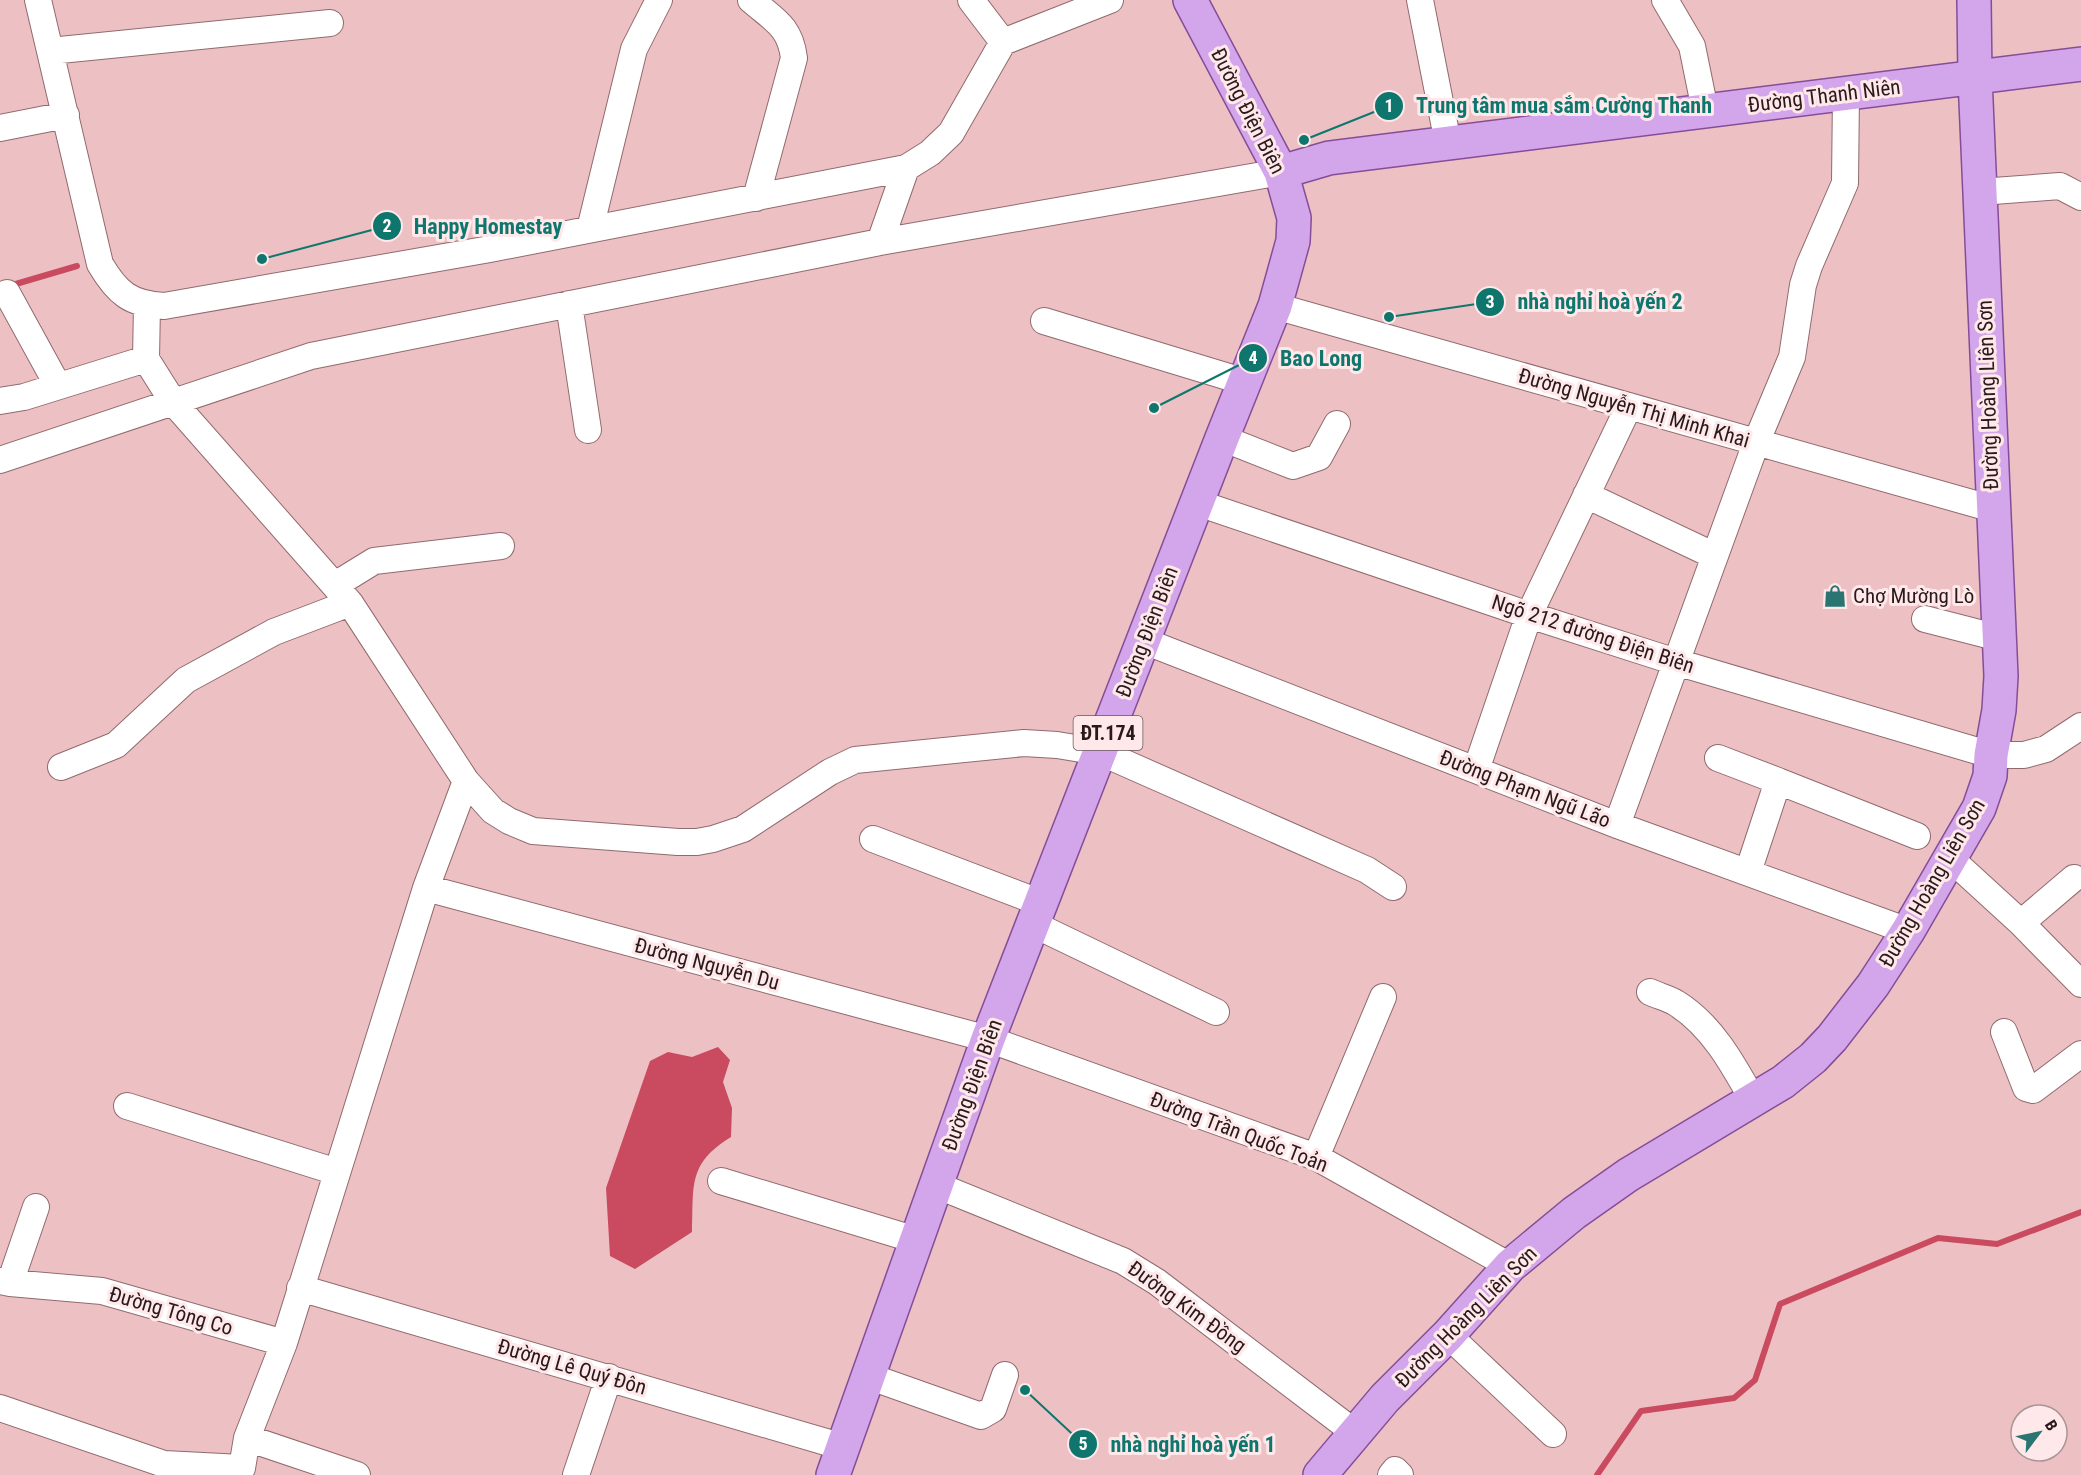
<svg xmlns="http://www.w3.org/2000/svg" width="2081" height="1475" font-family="'Roboto Condensed',sans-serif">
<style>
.water{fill:#ca4a60}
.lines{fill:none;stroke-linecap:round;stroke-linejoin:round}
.stream{stroke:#ca4a60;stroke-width:6}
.minor-casing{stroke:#916a6d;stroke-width:28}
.major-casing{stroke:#854d98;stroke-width:36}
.minor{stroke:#fff;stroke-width:26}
.major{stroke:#d3a5ea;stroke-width:33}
.labels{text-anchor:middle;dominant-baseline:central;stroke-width:6;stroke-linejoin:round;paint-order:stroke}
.shield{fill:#ffe8e9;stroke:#695759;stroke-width:1.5}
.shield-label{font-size:20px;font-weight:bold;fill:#29191b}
.street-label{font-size:21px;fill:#29191b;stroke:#ffe8e9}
.poi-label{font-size:21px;fill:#29191b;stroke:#ffe8e9;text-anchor:start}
.leader{fill:none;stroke:#0f766e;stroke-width:2}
.callout-dot{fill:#0f766e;stroke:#ffe8e9;stroke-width:2}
.mark-label{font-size:18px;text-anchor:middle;font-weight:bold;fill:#fff}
.callout-label{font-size:22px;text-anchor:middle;font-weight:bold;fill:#0f766e;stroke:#ffe8e9;stroke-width:6;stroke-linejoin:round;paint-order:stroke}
</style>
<rect width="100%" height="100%" fill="#edc1c4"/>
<!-- water -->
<path class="water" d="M 718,1047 L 730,1060 L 723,1082 L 732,1108 L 731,1137 C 687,1164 694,1186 692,1232 L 635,1269 L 610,1256 L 606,1188 L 650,1061 L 668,1052 L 692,1057 Z"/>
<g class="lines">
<!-- stream -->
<path class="stream" d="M 9,286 L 77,266
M 1597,1475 L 1641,1411 L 1734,1398 L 1755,1380 L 1780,1304 L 1938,1238 L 1997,1244 L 2081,1212"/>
<!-- minor casing -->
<g class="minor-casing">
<path id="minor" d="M 38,0 L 100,264 C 117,293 130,304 164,306 L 490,249 L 906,168 L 930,153 L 951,133 L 1003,42
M 751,0 C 774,20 790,26 794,58 L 756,198
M 971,0 L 1003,42 L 1110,0
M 1420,0 L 1448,143
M 1665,0 L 1692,46 L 1705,110
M 50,51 L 330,23
M 0,128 L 66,115
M 1980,192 L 2060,186 L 2081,197
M 590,229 L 634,49 L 659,0
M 880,242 L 906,168
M 7,293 L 58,386
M 569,304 L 588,430
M 147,305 L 146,359 L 173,402 L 350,603 L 466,781 L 493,811 L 509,821 L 533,831 L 678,842 L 697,842 L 713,839 L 743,829 L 830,772 L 855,760 L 1024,743 L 1057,745 L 1100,752 L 1367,870 L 1393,887
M 1275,306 L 1993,509
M 1044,321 L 1245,382
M 0,401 L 24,397 L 146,359
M 1222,438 L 1293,466 L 1319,457 L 1337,424
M 0,460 L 311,356 L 880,242 L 1281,172
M 1586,495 L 1715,556
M 1198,503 L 1529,615 L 1676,662 L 1991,755 L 2024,755 L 2046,749 L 2081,726
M 335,585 L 374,561 L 501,546
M 1925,619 L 1999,638
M 1144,641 L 1617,825 L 1908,931
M 1718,758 L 1778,781
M 61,767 L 116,745 L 186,680 L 274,632 L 350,603
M 1476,770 L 1529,615 L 1629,406
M 1617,825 L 1756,443 L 1792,357 L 1803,285 L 1809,266 L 1845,183 L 1846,93
M 873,839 L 1041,903
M 1951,859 L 2021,923 L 2081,984
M 1748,872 L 1778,781 L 1917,836
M 426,888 L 988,1039 L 1316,1157 L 1510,1266
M 2021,923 L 2074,878
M 1033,924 L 1216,1012
M 1650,992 C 1658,996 1668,998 1676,1003 C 1712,1025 1734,1066 1754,1102
M 2004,1032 L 2026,1088 L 2033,1090 L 2081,1054
M 127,1106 L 337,1172
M 1316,1157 L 1383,997
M 721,1181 L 916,1240
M 936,1185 L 1123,1261 L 1157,1282 L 1354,1432
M 0,1281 L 10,1283 L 102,1291 L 284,1343 L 426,888 L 466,781
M 10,1283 L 36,1207
M 300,1288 L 843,1447
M 1448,1335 L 1553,1434
M 868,1376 L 981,1416 L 993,1409 L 1005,1375
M 0,1408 L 164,1464 L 242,1468 L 247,1438 L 284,1343
M 247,1438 L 357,1475
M 576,1475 L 609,1377
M 1391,1475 L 1395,1470 L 1400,1475"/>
</g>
<!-- major casing -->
<g class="major-casing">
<path id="major" d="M 1281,172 L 1329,158 L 2081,64
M 833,1475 L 988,1039 L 1222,438 L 1275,306 L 1293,241 L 1294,218 L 1281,172 L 1190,0
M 1320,1475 L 1385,1398 L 1448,1335 L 1510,1266 L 1574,1213 L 1628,1175 L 1783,1082 L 1813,1058 L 1832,1038 L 1873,985 L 1908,931 L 1979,808 L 1990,776 L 1991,755 L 1999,710 L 2001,676 L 1975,78 L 1974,0"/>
</g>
<!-- minor -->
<use href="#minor" class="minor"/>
<!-- major -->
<use href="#major" class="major"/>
</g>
<!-- icons -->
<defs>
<g id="shop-bare" transform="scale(1.8)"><path d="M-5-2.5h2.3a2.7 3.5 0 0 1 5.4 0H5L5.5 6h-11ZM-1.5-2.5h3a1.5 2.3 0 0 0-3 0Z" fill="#2a7472" stroke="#ffe8e9" stroke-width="2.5" paint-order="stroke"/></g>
</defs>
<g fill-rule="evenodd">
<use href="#shop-bare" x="1835" y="596"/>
</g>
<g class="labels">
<!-- shield labels -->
<rect class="shield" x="1073.5" y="716" width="69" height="34" rx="4.5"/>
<g class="shield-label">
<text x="1108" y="733">ĐT.174</text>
</g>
<!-- street labels -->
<g class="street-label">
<text transform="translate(1824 96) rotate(-7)">Đường Thanh Niên</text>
<text transform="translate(1248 111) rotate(63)">Đường Điện Biên</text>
<text transform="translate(1988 395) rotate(-92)">Đường Hoàng Liên Sơn</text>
<text transform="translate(1634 408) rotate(16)">Đường Nguyễn Thị Minh Khai</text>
<text transform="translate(1147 632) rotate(-69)">Đường Điện Biên</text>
<text transform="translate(1593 634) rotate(18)">Ngõ 212 đường Điện Biên</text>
<text transform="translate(1525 789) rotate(21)">Đường Phạm Ngũ Lão</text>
<text transform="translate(1932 883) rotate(-60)">Đường Hoàng Liên Sơn</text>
<text transform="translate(707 964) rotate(15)">Đường Nguyễn Du</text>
<text transform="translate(972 1085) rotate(-70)">Đường Điện Biên</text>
<text transform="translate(1239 1132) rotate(21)">Đường Trần Quốc Toản</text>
<text transform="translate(1187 1307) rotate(36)">Đường Kim Đồng</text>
<text transform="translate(171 1311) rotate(16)">Đường Tông Co</text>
<text transform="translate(1466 1317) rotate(-45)">Đường Hoàng Liên Sơn</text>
<text transform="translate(572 1367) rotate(16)">Đường Lê Quý Đôn</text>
</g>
<!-- poi labels -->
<g class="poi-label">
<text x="1853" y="596">Chợ Mường Lò</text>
</g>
</g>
<!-- callouts -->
<path class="leader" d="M1304 140L1389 106M262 259L387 226M1389 317L1490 302M1154 408L1253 358M1025 1390L1083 1444"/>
<g class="callout-dot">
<circle cx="1304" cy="140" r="6"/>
<circle cx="262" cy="259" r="6"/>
<circle cx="1389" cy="317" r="6"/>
<circle cx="1154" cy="408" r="6"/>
<circle cx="1025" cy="1390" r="6"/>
<circle cx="1389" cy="106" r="15"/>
<circle cx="387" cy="226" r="15"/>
<circle cx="1490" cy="302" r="15"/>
<circle cx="1253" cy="358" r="15"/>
<circle cx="1083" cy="1444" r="15"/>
</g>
<g class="mark-label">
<text x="1389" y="112">1</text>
<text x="387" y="232">2</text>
<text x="1490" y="308">3</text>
<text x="1253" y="364">4</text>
<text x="1083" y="1450">5</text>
</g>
<g class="callout-label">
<text x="1564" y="113">Trung tâm mua sắm Cường Thanh</text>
<text x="488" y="234">Happy Homestay</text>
<text x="1600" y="309">nhà nghỉ hoà yến 2</text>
<text x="1321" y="366">Bao Long</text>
<text x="1193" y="1452">nhà nghỉ hoà yến 1</text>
</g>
<!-- north arrow -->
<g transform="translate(2039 1433) rotate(58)"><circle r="28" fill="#ffe8e9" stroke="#a99597" stroke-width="1.5"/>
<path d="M0-4.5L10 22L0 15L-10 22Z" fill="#2a7472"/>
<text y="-9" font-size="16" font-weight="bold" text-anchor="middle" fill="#29191b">B</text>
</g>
</svg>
